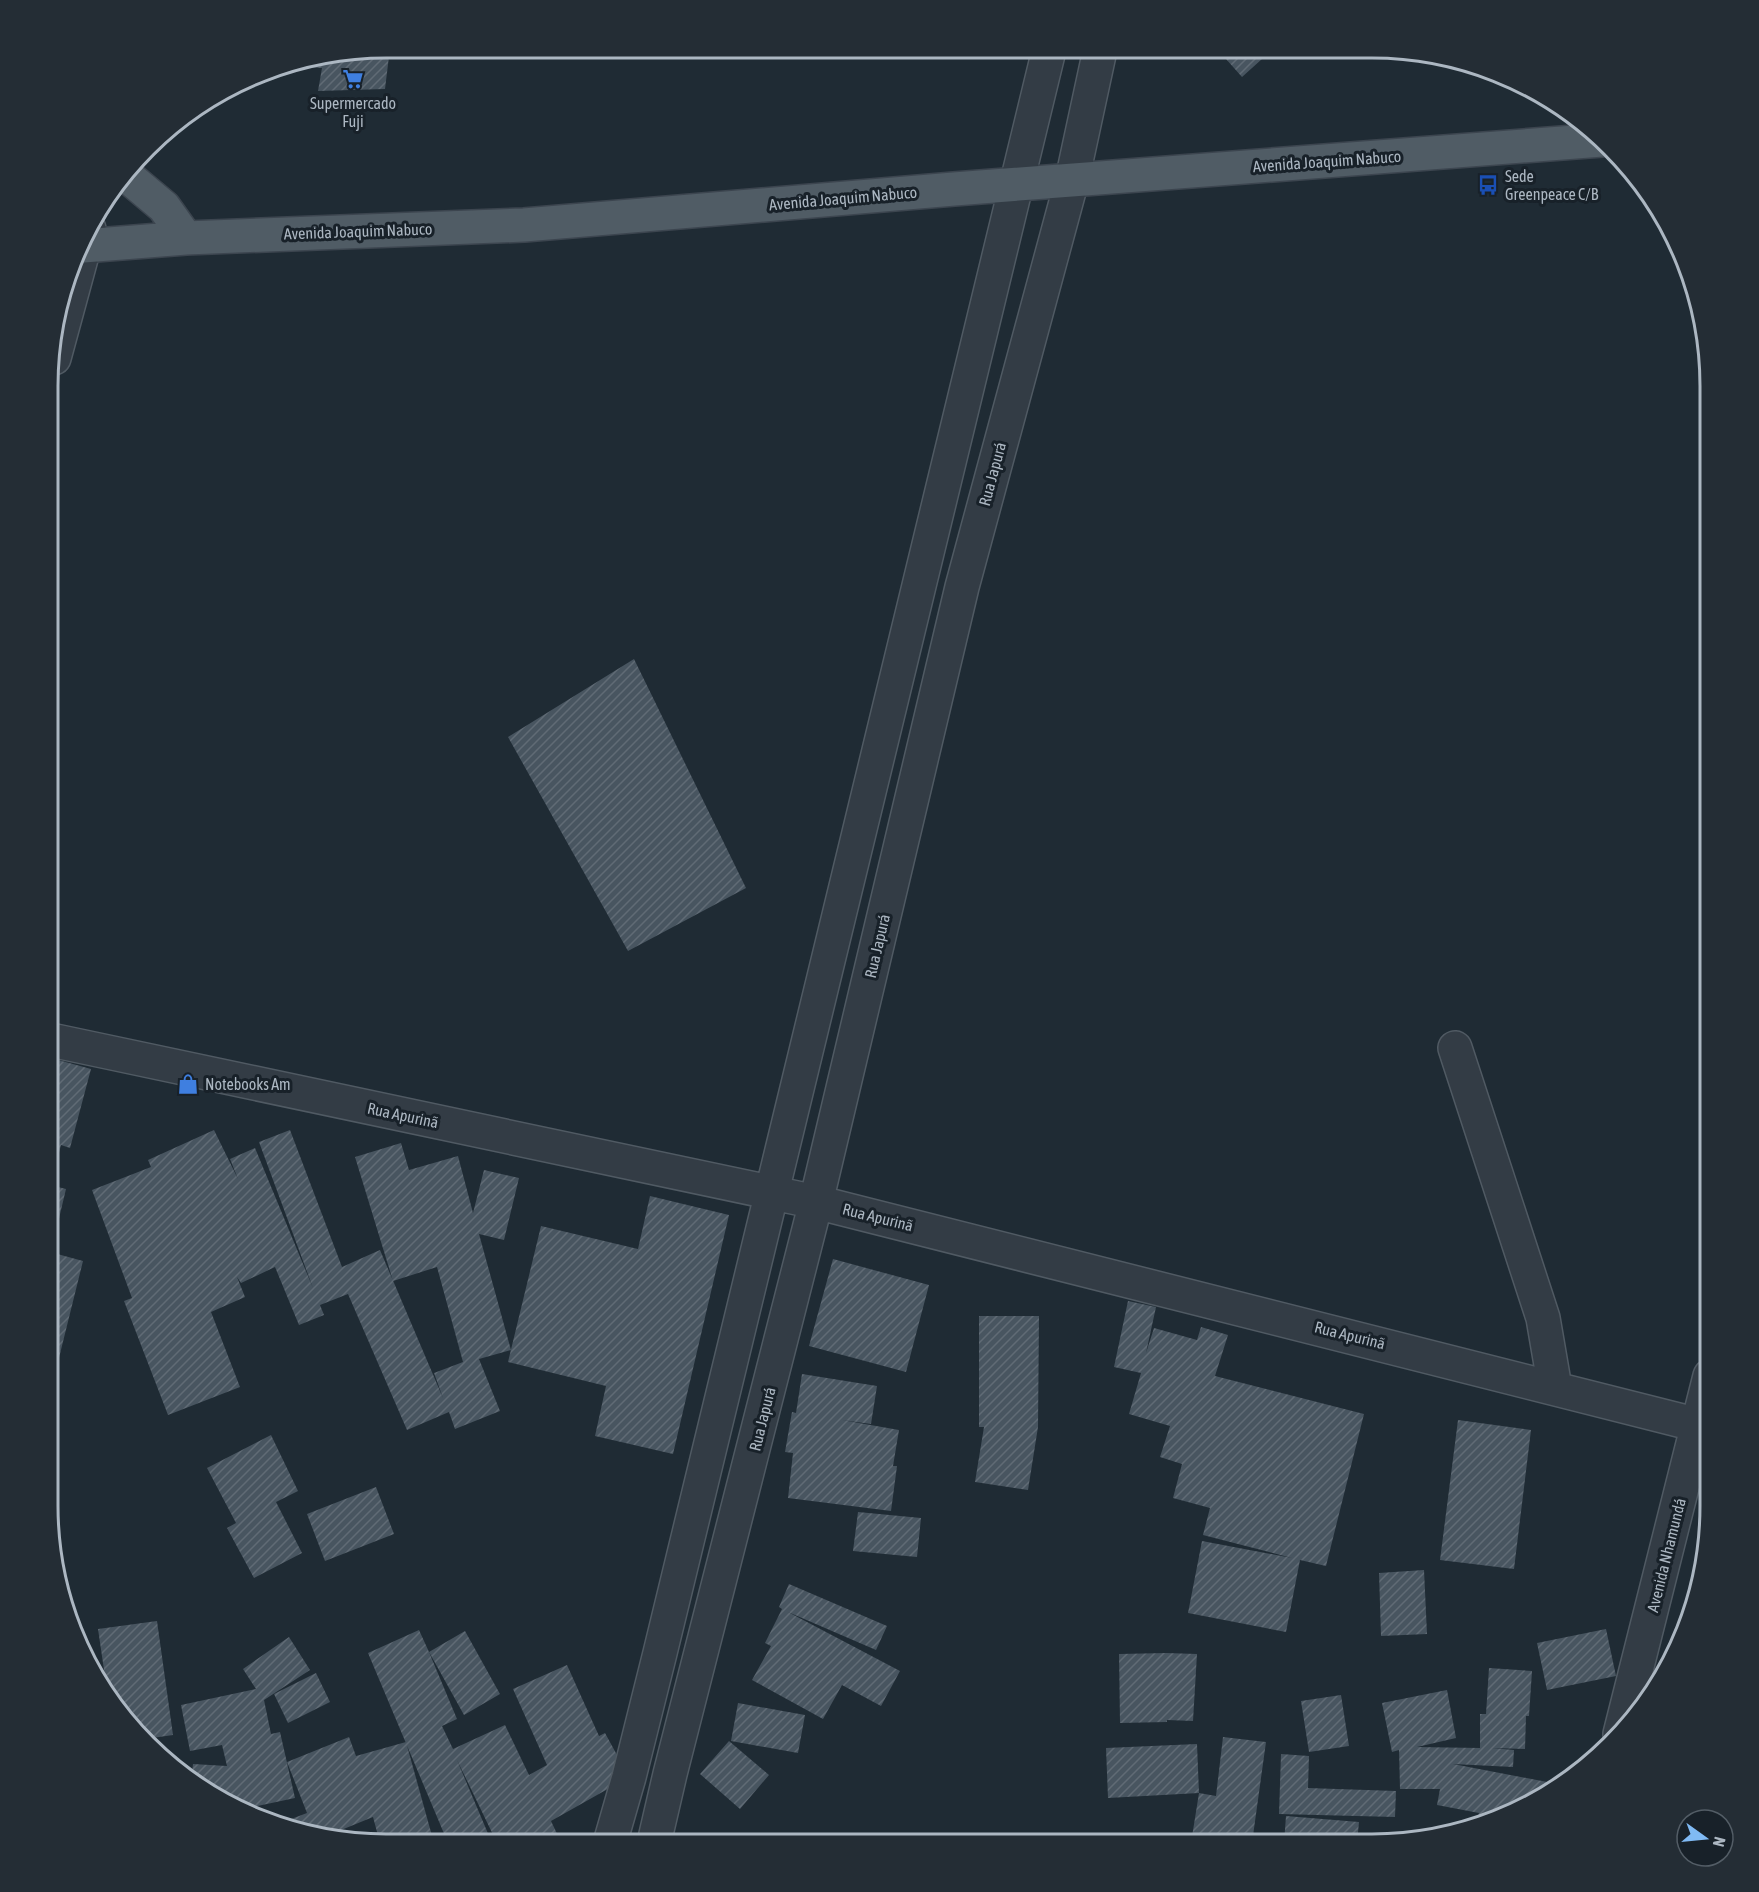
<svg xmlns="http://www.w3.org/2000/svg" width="1759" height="1892" font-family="'Asap Condensed',sans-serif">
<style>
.building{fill:url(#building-hatch)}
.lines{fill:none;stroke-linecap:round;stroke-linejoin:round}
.minor-casing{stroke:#505a63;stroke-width:36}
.major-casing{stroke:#3c454f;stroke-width:36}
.minor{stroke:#333c45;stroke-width:33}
.major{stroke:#505c65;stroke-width:33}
.labels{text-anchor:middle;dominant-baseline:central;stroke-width:6;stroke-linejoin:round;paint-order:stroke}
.poi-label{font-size:16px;fill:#acb7c2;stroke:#182129;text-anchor:start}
.street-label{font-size:16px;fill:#acb7c2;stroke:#182129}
.rim{fill:none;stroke:#acb7c2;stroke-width:3}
</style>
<defs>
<pattern id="building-hatch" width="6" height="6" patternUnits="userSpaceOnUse" patternTransform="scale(1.5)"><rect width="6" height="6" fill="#485560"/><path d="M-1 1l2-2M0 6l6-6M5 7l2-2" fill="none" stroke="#606b75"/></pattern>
</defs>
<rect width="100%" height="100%" fill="#1f2b34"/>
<!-- building -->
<path class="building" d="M 387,48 L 390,48 L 385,89 L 318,91 L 322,68 L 305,67 L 306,61 Z
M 1218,50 L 1272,50 L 1242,77 Z
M 634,659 L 746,888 L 628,951 L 508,737 Z
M 51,1058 L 91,1069 L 70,1148 L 61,1145 L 51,1184 Z
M 214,1130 L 238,1179 L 230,1159 L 255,1148 L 313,1288 L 259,1142 L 290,1130 L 342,1267 L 380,1250 L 443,1398 L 434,1373 L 463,1362 L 437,1267 L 393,1281 L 355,1157 L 401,1143 L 409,1170 L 458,1156 L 473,1213 L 484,1170 L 519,1178 L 504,1240 L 479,1234 L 511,1350 L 479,1359 L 500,1411 L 455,1429 L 449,1412 L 407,1430 L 348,1294 L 320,1305 L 324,1315 L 299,1325 L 275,1267 L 241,1283 L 237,1277 L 245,1297 L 211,1312 L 240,1387 L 168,1415 L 124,1301 L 132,1298 L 92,1190 L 151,1167 L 148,1160 Z
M 50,1185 L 66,1189 L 56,1231 L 50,1230 Z
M 650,1196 L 729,1215 L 673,1454 L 595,1436 L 606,1386 L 508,1362 L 541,1226 L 638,1249 Z
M 50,1252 L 83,1261 L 56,1370 L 49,1369 Z
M 833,1259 L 929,1285 L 906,1372 L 809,1346 Z
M 1128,1301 L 1156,1307 L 1146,1353 L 1154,1328 L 1197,1340 L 1201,1327 L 1228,1335 L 1215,1376 L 1364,1414 L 1326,1566 L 1300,1560 L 1286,1632 L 1188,1613 L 1202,1541 L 1292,1558 L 1203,1535 L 1210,1508 L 1173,1498 L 1182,1464 L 1160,1457 L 1170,1426 L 1129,1414 L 1141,1373 L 1114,1367 Z
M 979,1316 L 1039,1316 L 1038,1427 L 1028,1490 L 975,1482 L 984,1427 L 979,1427 Z
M 802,1374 L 877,1386 L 871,1424 L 842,1420 L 899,1430 L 893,1466 L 897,1466 L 891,1511 L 788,1498 L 793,1453 L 785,1452 L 792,1412 L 796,1413 Z
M 1458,1420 L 1531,1430 L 1514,1569 L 1440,1560 Z
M 271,1435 L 298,1491 L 276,1502 L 302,1553 L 254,1578 L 227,1528 L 236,1523 L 207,1468 Z
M 376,1487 L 394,1534 L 325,1561 L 307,1514 Z
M 858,1512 L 921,1518 L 917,1557 L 853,1551 Z
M 1424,1570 L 1427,1634 L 1381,1636 L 1379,1573 Z
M 789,1584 L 887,1626 L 876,1650 L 788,1612 L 900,1671 L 881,1706 L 842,1685 L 823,1719 L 752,1680 L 771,1646 L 765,1643 L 782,1609 L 779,1607 Z
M 157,1621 L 173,1735 L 145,1739 L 108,1697 L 98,1629 Z
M 1606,1629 L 1616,1676 L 1547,1690 L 1537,1643 Z
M 419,1630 L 429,1652 L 465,1631 L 500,1694 L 464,1715 L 429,1652 L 457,1719 L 442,1726 L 453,1749 L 505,1725 L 529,1775 L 547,1765 L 513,1689 L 567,1665 L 599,1736 L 605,1733 L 629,1777 L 551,1821 L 560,1840 L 553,1843 L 497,1843 L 457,1760 L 492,1843 L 448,1843 L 368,1653 Z
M 289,1637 L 310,1670 L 264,1700 L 271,1734 L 280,1732 L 295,1798 L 243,1809 L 218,1799 L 191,1780 L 193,1764 L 227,1766 L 222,1745 L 190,1751 L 181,1705 L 256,1689 L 243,1669 Z
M 1166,1653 L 1197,1654 L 1193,1721 L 1167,1720 L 1167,1722 L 1120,1723 L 1119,1654 Z
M 1489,1668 L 1532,1671 L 1529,1716 L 1526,1716 L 1525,1749 L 1492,1748 L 1514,1750 L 1513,1767 L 1453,1764 L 1563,1785 L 1475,1827 L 1479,1813 L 1437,1805 L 1440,1789 L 1400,1789 L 1399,1750 L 1392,1752 L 1382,1703 L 1447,1690 L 1456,1738 L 1417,1747 L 1480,1748 L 1480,1714 L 1486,1714 Z
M 316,1673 L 330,1702 L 288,1723 L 274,1694 Z
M 1341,1695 L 1349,1746 L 1309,1752 L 1301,1701 Z
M 738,1703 L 805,1715 L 798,1753 L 731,1741 Z
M 349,1737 L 356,1756 L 406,1742 L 434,1843 L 380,1843 L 373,1817 L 324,1837 L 299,1832 L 278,1824 L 307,1813 L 287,1762 Z
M 1223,1737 L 1266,1742 L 1252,1843 L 1191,1843 L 1199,1793 L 1216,1796 Z
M 729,1741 L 769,1775 L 740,1809 L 700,1774 Z
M 1197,1744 L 1199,1793 L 1108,1798 L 1106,1748 Z
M 1281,1754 L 1309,1756 L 1308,1788 L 1396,1791 L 1395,1817 L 1279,1814 Z
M 1286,1816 L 1359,1822 L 1357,1843 L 1284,1843 Z"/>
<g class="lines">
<!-- minor casing -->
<g class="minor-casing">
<path id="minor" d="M 54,358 L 89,229
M 51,1040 L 816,1202 L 1710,1428
M 1455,1048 L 1543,1318 L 1555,1388
M 1620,1734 L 1710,1376
M 610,1843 L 629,1777 L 660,1653 L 1049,50
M 654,1843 L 670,1774 L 816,1202 L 962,587 L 1072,180 L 1100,50"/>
</g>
<!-- major casing -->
<g class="major-casing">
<path id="major" d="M 127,176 L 164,207 L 186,238
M 83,246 L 186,238 L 524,225 L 954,189 L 1602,140"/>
</g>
<!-- minor -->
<use href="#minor" class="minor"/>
<!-- major -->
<use href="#major" class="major"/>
</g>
<!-- icons -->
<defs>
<g id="supermarket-bare" transform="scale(1.62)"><path d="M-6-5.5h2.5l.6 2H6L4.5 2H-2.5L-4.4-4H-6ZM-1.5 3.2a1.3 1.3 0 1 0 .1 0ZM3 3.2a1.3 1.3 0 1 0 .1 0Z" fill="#3f7fe0" stroke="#182129" stroke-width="2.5" paint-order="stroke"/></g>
<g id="bus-bare" transform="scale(1.62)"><path d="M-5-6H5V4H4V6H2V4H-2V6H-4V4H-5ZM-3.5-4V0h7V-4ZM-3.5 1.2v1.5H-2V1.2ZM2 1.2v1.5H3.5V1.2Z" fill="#1a4fb4" stroke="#182129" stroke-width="2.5" paint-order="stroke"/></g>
<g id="shop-bare" transform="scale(1.62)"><path d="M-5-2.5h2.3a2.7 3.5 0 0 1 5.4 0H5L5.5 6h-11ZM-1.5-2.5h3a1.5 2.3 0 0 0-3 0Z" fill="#3f7fe0" stroke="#182129" stroke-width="2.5" paint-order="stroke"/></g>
</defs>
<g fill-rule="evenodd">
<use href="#supermarket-bare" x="353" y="79"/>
<use href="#bus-bare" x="1488" y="185"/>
<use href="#shop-bare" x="188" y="1084"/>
</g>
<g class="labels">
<!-- poi labels -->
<g class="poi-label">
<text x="353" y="103" text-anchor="middle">Supermercado<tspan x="353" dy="18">Fuji</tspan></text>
<text x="1505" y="176">Sede<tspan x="1505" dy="18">Greenpeace C/B</tspan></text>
<text x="205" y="1084">Notebooks Am</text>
</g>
<!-- street labels -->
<g class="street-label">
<text transform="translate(1327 161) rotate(-4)">Avenida Joaquim Nabuco</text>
<text transform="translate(843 198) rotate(-5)">Avenida Joaquim Nabuco</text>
<text transform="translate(358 231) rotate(-2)">Avenida Joaquim Nabuco</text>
<text transform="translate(992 474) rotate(-75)">Rua Japurá</text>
<text transform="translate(877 946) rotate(-77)">Rua Japurá</text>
<text transform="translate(403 1115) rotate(12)">Rua Apurinã</text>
<text transform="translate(878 1217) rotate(14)">Rua Apurinã</text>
<text transform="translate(1350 1335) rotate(14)">Rua Apurinã</text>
<text transform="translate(762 1419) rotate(-76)">Rua Japurá</text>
<text transform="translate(1666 1555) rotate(-76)">Avenida Nhamundá</text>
</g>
</g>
<!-- crop -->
<path d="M0 0H1759V1892H0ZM386 58H1372A328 328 0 0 1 1700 386V1506A328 328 0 0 1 1372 1834H386A328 328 0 0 1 58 1506V386A328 328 0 0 1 386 58Z" fill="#242d35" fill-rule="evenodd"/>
<path class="rim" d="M386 58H1372A328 328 0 0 1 1700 386V1506A328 328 0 0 1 1372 1834H386A328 328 0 0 1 58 1506V386A328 328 0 0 1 386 58Z"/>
<!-- north arrow -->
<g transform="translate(1705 1838) rotate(105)"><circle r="28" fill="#182129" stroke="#535d66" stroke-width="1.5"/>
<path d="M0-4.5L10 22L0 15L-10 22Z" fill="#80baf4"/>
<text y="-9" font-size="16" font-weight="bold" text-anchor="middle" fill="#acb7c2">N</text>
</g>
</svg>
